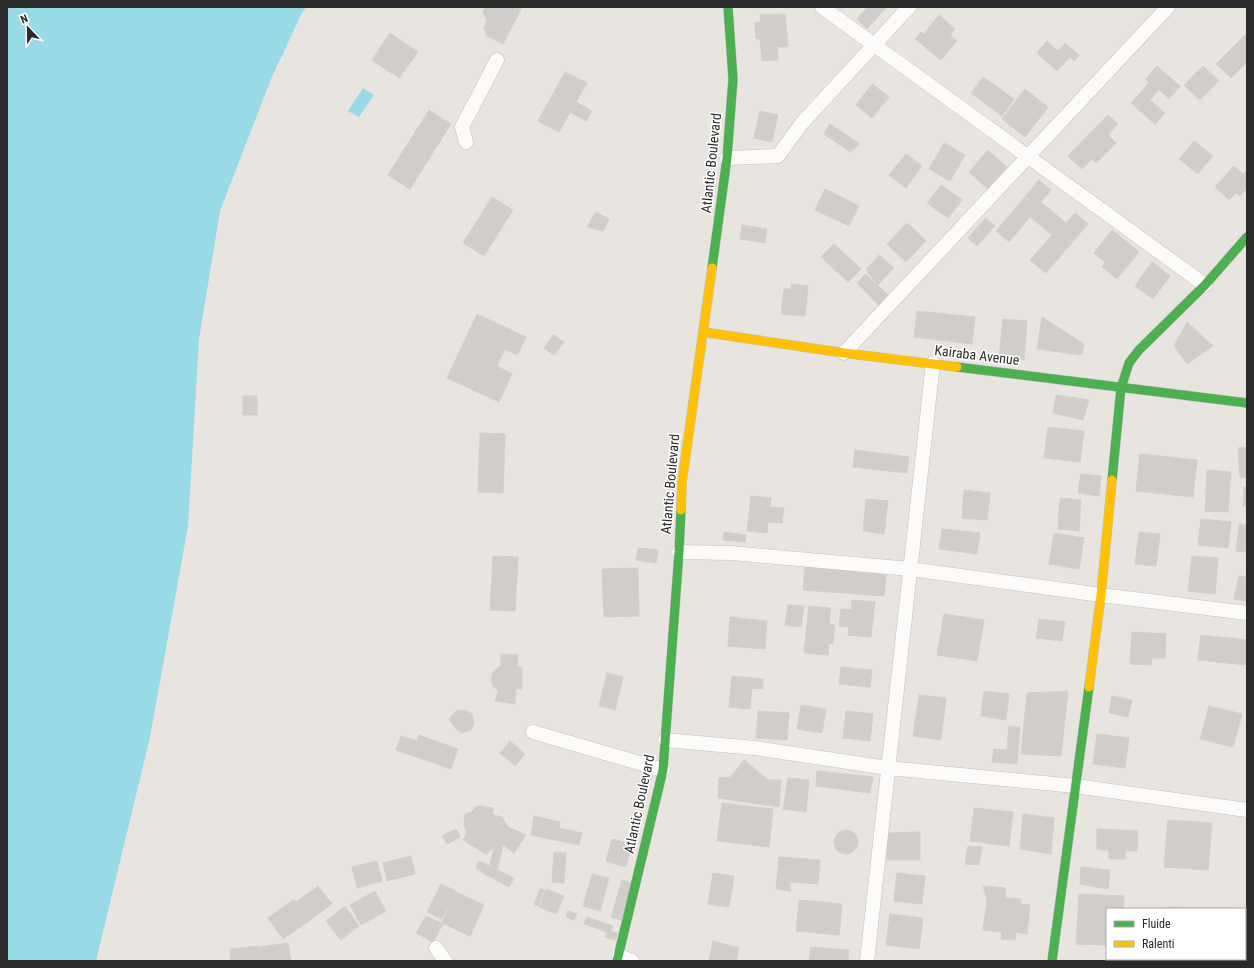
<svg xmlns="http://www.w3.org/2000/svg" width="1254" height="968" font-family="'Roboto Condensed',sans-serif">
<style>
.water{fill:#98dae6}
.building{fill:#d0cdca;stroke:#d3d0cc}
.lines{fill:none;stroke-linecap:round;stroke-linejoin:round}
.street-casing{stroke:#c2c1c1;stroke-width:15}
.fast-casing{stroke:#c2c1c1;stroke-width:10}
.slow-casing{stroke:#c2c1c1;stroke-width:10}
.street{stroke:#fcfbfa;stroke-width:14}
.fast{stroke:#4caf50;stroke-width:9}
.slow{stroke:#ffc107;stroke-width:9}
.labels{text-anchor:middle;dominant-baseline:central;stroke-width:3;stroke-linejoin:round;paint-order:stroke}
.street-label{font-size:14px;fill:#2a2a2a;stroke:#fff}
</style>
<rect width="100%" height="100%" fill="#e8e4e0"/>
<!-- water -->
<path class="water" d="M 7,7 L 306,7 L 301,15 L 271,79 L 220,211 L 199,339 L 188,526 L 150,737 L 96,961 L 7,961 Z
M 363,88 L 374,95 L 359,117 L 348,111 Z"/>
<!-- building -->
<path class="building" d="M 485,7 L 522,7 L 503,44 L 487,36 L 484,28 L 487,21 L 483,12 Z
M 868,7 L 887,7 L 867,29 L 857,19 Z
M 785,14 L 788,47 L 777,47 L 778,60 L 762,61 L 760,39 L 756,39 L 755,23 L 761,22 L 760,15 Z
M 939,15 L 955,29 L 950,35 L 957,41 L 941,60 L 915,39 L 921,32 L 924,34 Z
M 390,33 L 418,52 L 399,78 L 372,60 Z
M 1245,35 L 1247,37 L 1247,62 L 1231,78 L 1216,64 Z
M 1047,41 L 1058,51 L 1065,43 L 1079,55 L 1074,61 L 1070,57 L 1057,71 L 1037,53 Z
M 1157,66 L 1180,86 L 1169,99 L 1159,90 L 1150,100 L 1165,113 L 1155,124 L 1131,103 L 1149,83 L 1146,79 Z
M 1203,66 L 1219,81 L 1200,100 L 1184,85 Z
M 565,72 L 587,83 L 576,102 L 592,111 L 586,121 L 570,112 L 559,132 L 538,121 Z
M 983,77 L 1014,99 L 1002,116 L 971,93 Z
M 872,84 L 889,97 L 872,118 L 856,105 Z
M 1025,89 L 1048,107 L 1025,137 L 1002,119 Z
M 429,110 L 451,124 L 410,189 L 388,175 Z
M 760,111 L 778,115 L 772,142 L 754,138 Z
M 1108,115 L 1118,124 L 1108,135 L 1116,143 L 1096,163 L 1092,159 L 1082,169 L 1068,156 Z
M 830,124 L 860,144 L 850,152 L 824,134 Z
M 1194,141 L 1213,156 L 1198,174 L 1179,159 Z
M 944,143 L 965,155 L 950,181 L 929,169 Z
M 988,150 L 1007,167 L 988,189 L 969,172 Z
M 906,154 L 922,166 L 906,188 L 889,175 Z
M 1234,166 L 1243,174 L 1247,170 L 1247,188 L 1240,196 L 1236,193 L 1229,200 L 1215,187 Z
M 1039,180 L 1051,190 L 1041,202 L 1066,223 L 1075,213 L 1088,224 L 1046,273 L 1030,260 L 1052,235 L 1030,217 L 1009,242 L 996,231 Z
M 941,185 L 962,200 L 948,218 L 927,203 Z
M 825,189 L 859,206 L 849,226 L 815,210 Z
M 492,197 L 513,210 L 484,256 L 463,243 Z
M 596,212 L 609,219 L 603,231 L 587,227 Z
M 986,218 L 995,226 L 977,246 L 968,238 Z
M 907,223 L 926,241 L 906,262 L 887,244 Z
M 742,225 L 767,229 L 765,243 L 740,239 Z
M 1112,230 L 1139,252 L 1117,279 L 1102,267 L 1105,262 L 1094,253 Z
M 834,244 L 861,269 L 848,282 L 821,257 Z
M 879,255 L 894,268 L 878,285 L 866,270 Z
M 1152,262 L 1170,276 L 1153,299 L 1135,286 Z
M 866,274 L 890,297 L 880,307 L 857,283 Z
M 791,284 L 808,286 L 805,316 L 781,314 L 784,289 L 791,289 Z
M 917,311 L 975,317 L 972,344 L 914,337 Z
M 477,314 L 526,337 L 517,355 L 505,349 L 497,366 L 512,374 L 499,402 L 447,378 Z
M 1042,317 L 1084,344 L 1082,355 L 1037,349 Z
M 1003,319 L 1027,321 L 1024,360 L 999,358 Z
M 1187,322 L 1213,346 L 1187,364 L 1174,346 Z
M 553,335 L 564,342 L 554,355 L 544,348 Z
M 1056,395 L 1089,400 L 1083,420 L 1053,413 Z
M 243,396 L 257,396 L 257,415 L 243,415 Z
M 1048,427 L 1084,431 L 1080,462 L 1044,458 Z
M 480,433 L 505,434 L 503,493 L 478,492 Z
M 1247,447 L 1247,478 L 1240,478 L 1238,448 Z
M 855,450 L 909,457 L 907,473 L 853,467 Z
M 1140,454 L 1197,460 L 1193,497 L 1136,491 Z
M 1207,470 L 1231,472 L 1228,512 L 1205,511 Z
M 1081,474 L 1101,476 L 1099,496 L 1078,493 Z
M 1244,487 L 1247,487 L 1247,506 L 1243,506 Z
M 964,490 L 990,493 L 987,520 L 962,518 Z
M 751,496 L 771,498 L 770,507 L 784,508 L 782,523 L 768,522 L 767,533 L 747,531 Z
M 1060,498 L 1081,500 L 1079,531 L 1058,529 Z
M 866,499 L 888,501 L 884,534 L 863,531 Z
M 1201,519 L 1231,522 L 1228,548 L 1198,545 Z
M 1239,524 L 1247,525 L 1247,552 L 1236,551 Z
M 942,529 L 980,533 L 977,554 L 939,549 Z
M 724,532 L 746,535 L 745,542 L 723,540 Z
M 1139,532 L 1160,534 L 1156,566 L 1135,564 Z
M 1054,533 L 1084,538 L 1079,569 L 1049,564 Z
M 638,548 L 658,550 L 656,563 L 636,560 Z
M 493,556 L 518,557 L 515,611 L 490,610 Z
M 1192,556 L 1218,558 L 1215,594 L 1188,591 Z
M 805,565 L 886,575 L 884,596 L 803,590 Z
M 638,568 L 639,616 L 604,617 L 602,569 Z
M 1239,576 L 1247,577 L 1247,601 L 1234,599 Z
M 852,600 L 875,602 L 871,637 L 848,635 L 849,627 L 839,626 L 841,609 L 851,610 Z
M 788,605 L 804,606 L 801,627 L 785,625 Z
M 809,606 L 831,608 L 829,624 L 835,625 L 833,644 L 829,643 L 828,655 L 804,653 Z
M 944,614 L 984,620 L 977,661 L 937,655 Z
M 730,617 L 767,621 L 765,649 L 728,646 Z
M 1039,619 L 1065,622 L 1062,641 L 1036,638 Z
M 1132,632 L 1166,634 L 1165,658 L 1152,658 L 1151,665 L 1130,664 Z
M 1201,635 L 1247,640 L 1247,665 L 1198,660 Z
M 501,654 L 518,655 L 517,666 L 522,668 L 522,689 L 516,688 L 515,704 L 495,701 L 498,690 L 493,686 L 491,679 L 493,672 L 501,665 Z
M 841,667 L 872,670 L 870,687 L 839,684 Z
M 607,673 L 623,677 L 615,710 L 599,706 Z
M 732,676 L 763,679 L 763,689 L 752,688 L 750,709 L 729,707 Z
M 984,691 L 1009,694 L 1006,720 L 981,716 Z
M 1068,691 L 1061,756 L 1021,754 L 1027,693 Z
M 919,695 L 946,698 L 941,740 L 913,736 Z
M 1112,696 L 1132,700 L 1128,717 L 1109,713 Z
M 801,705 L 826,709 L 822,733 L 797,729 Z
M 1209,706 L 1242,714 L 1233,747 L 1200,739 Z
M 465,710 L 472,714 L 474,723 L 471,730 L 462,733 L 455,728 L 449,719 L 456,711 Z
M 758,711 L 789,713 L 787,740 L 756,738 Z
M 846,711 L 873,714 L 870,741 L 843,738 Z
M 1009,726 L 1020,727 L 1017,764 L 992,762 L 994,749 L 1007,750 Z
M 1097,734 L 1129,738 L 1125,768 L 1093,764 Z
M 419,735 L 458,749 L 451,769 L 396,750 L 401,736 L 417,741 Z
M 510,741 L 525,754 L 515,766 L 500,753 Z
M 744,760 L 768,780 L 781,780 L 779,807 L 718,798 L 719,778 L 731,777 Z
M 817,771 L 873,777 L 870,793 L 816,786 Z
M 788,778 L 809,780 L 806,812 L 783,809 Z
M 722,803 L 773,809 L 769,847 L 717,841 Z
M 477,806 L 493,808 L 493,815 L 502,817 L 508,827 L 526,835 L 514,853 L 503,845 L 497,870 L 514,878 L 509,887 L 483,873 L 483,872 L 476,868 L 479,861 L 490,866 L 494,847 L 486,854 L 463,840 L 467,832 L 464,826 L 465,814 L 471,812 Z
M 974,808 L 1013,812 L 1009,846 L 970,841 Z
M 1023,814 L 1054,818 L 1051,854 L 1020,849 Z
M 534,816 L 560,822 L 559,828 L 582,833 L 579,845 L 531,835 Z
M 1168,820 L 1212,823 L 1208,870 L 1164,867 Z
M 456,829 L 460,837 L 447,844 L 442,836 Z
M 1097,829 L 1138,831 L 1137,851 L 1125,851 L 1125,859 L 1109,859 L 1109,850 L 1097,849 Z
M834 842a12 12 0 1 1 24 0a12 12 0 1 1-24 0Z
M 920,832 L 920,860 L 887,860 L 887,833 Z
M 612,839 L 632,844 L 626,867 L 606,861 Z
M 968,846 L 982,847 L 979,865 L 965,864 Z
M 554,852 L 566,853 L 564,883 L 552,882 Z
M 411,856 L 415,874 L 387,881 L 383,863 Z
M 779,857 L 820,860 L 818,884 L 790,882 L 790,891 L 776,889 Z
M 377,861 L 382,881 L 357,888 L 352,867 Z
M 1081,867 L 1110,870 L 1108,889 L 1080,884 Z
M 713,873 L 734,876 L 729,907 L 708,904 Z
M 897,873 L 925,876 L 922,904 L 894,901 Z
M 592,874 L 609,878 L 600,911 L 583,906 Z
M 622,880 L 632,883 L 621,920 L 611,917 Z
M 441,884 L 456,891 L 442,919 L 427,912 Z
M 318,886 L 332,904 L 309,921 L 295,903 Z
M 983,886 L 1005,888 L 1006,898 L 1021,899 L 1020,904 L 1030,905 L 1027,934 L 1016,932 L 1015,940 L 1001,939 L 1002,932 L 983,930 L 987,900 Z
M 540,889 L 544,890 L 538,906 L 534,904 Z
M 546,889 L 564,896 L 556,914 L 539,907 Z
M 375,891 L 386,911 L 361,925 L 350,905 Z
M 456,892 L 484,905 L 470,936 L 442,923 Z
M 1079,894 L 1124,896 L 1124,909 L 1107,909 L 1107,945 L 1076,944 Z
M 294,899 L 309,921 L 283,939 L 268,918 Z
M 799,900 L 842,904 L 839,935 L 796,931 Z
M 345,906 L 359,926 L 341,940 L 326,921 Z
M 1167,907 L 1233,908 L 1233,909 L 1167,909 Z
M 568,911 L 577,914 L 574,920 L 566,917 Z
M 890,914 L 923,918 L 919,949 L 886,945 Z
M 426,916 L 443,924 L 433,942 L 416,933 Z
M 587,917 L 613,926 L 611,931 L 618,933 L 615,940 L 605,937 L 607,932 L 584,924 Z
M 713,941 L 739,948 L 736,961 L 709,961 Z
M 288,943 L 291,961 L 260,961 L 259,947 Z
M 258,946 L 259,961 L 231,961 L 230,949 Z
M 811,947 L 849,950 L 848,961 L 809,961 Z
M 1166,959 L 1232,959 L 1232,961 L 1166,961 Z"/>
<g class="lines">
<!-- street casing -->
<g class="street-casing">
<path id="street" d="M 822,7 L 1205,285
M 466,142 L 462,127 L 497,60
M 727,158 L 778,156 L 802,123 L 909,7
M 844,353 L 1168,7
M 679,552 L 731,553 L 910,569 L 1101,595 L 1247,613
M 533,732 L 663,770
M 665,740 L 755,748 L 888,768 L 1075,786 L 1247,810
M 436,948 L 445,961
M 619,956 L 632,961
M 867,961 L 933,363"/>
</g>
<!-- fast casing -->
<g class="fast-casing">
<path id="fast" d="M 712,268 L 727,158 L 733,79 L 728,7
M 957,367 L 1247,403
M 1112,480 L 1121,388 L 1129,363 L 1139,350 L 1205,285 L 1247,237
M 617,961 L 663,770 L 679,552 L 681,510
M 1052,961 L 1089,687"/>
</g>
<!-- slow casing -->
<g class="slow-casing">
<path id="slow" d="M 703,332 L 844,353 L 957,367
M 681,510 L 682,482 L 712,268
M 1089,687 L 1101,595 L 1112,480"/>
</g>
<!-- street -->
<use href="#street" class="street"/>
<!-- fast -->
<use href="#fast" class="fast"/>
<!-- slow -->
<use href="#slow" class="slow"/>
</g>
<g class="labels">
<!-- street labels -->
<g class="street-label">
<text transform="translate(711 163) rotate(-84)">Atlantic Boulevard</text>
<text transform="translate(977 355) rotate(7)">Kairaba Avenue</text>
<text transform="translate(670 484) rotate(-85)">Atlantic Boulevard</text>
<text transform="translate(639 804) rotate(-78)">Atlantic Boulevard</text>
</g>
</g>
<!-- border -->
<rect width="1254" height="968" fill="none" stroke="#2a2a2a" stroke-width="16"/>
<!-- legend -->
<rect x="1106" y="908" width="140" height="52" fill="#ffffff" stroke="#aaaaaa"/>
<rect x="1114" y="921" width="20" height="6" fill="#4caf50" stroke="#aaaaaa"/>
<text x="1142" y="928" font-size="12" fill="#2a2a2a">Fluide</text>
<rect x="1114" y="941" width="20" height="6" fill="#ffc107" stroke="#aaaaaa"/>
<text x="1142" y="948" font-size="12" fill="#2a2a2a">Ralenti</text>
<!-- north arrow -->
<g transform="translate(28 28) rotate(338)" stroke="#ffffff" stroke-width="3" paint-order="stroke">
<path d="M0-3L7 15L0 10L-7 15Z" fill="#2a2a2a"/>
<text y="-6" font-size="11" font-weight="bold" text-anchor="middle" fill="#2a2a2a">N</text>
</g>
</svg>
